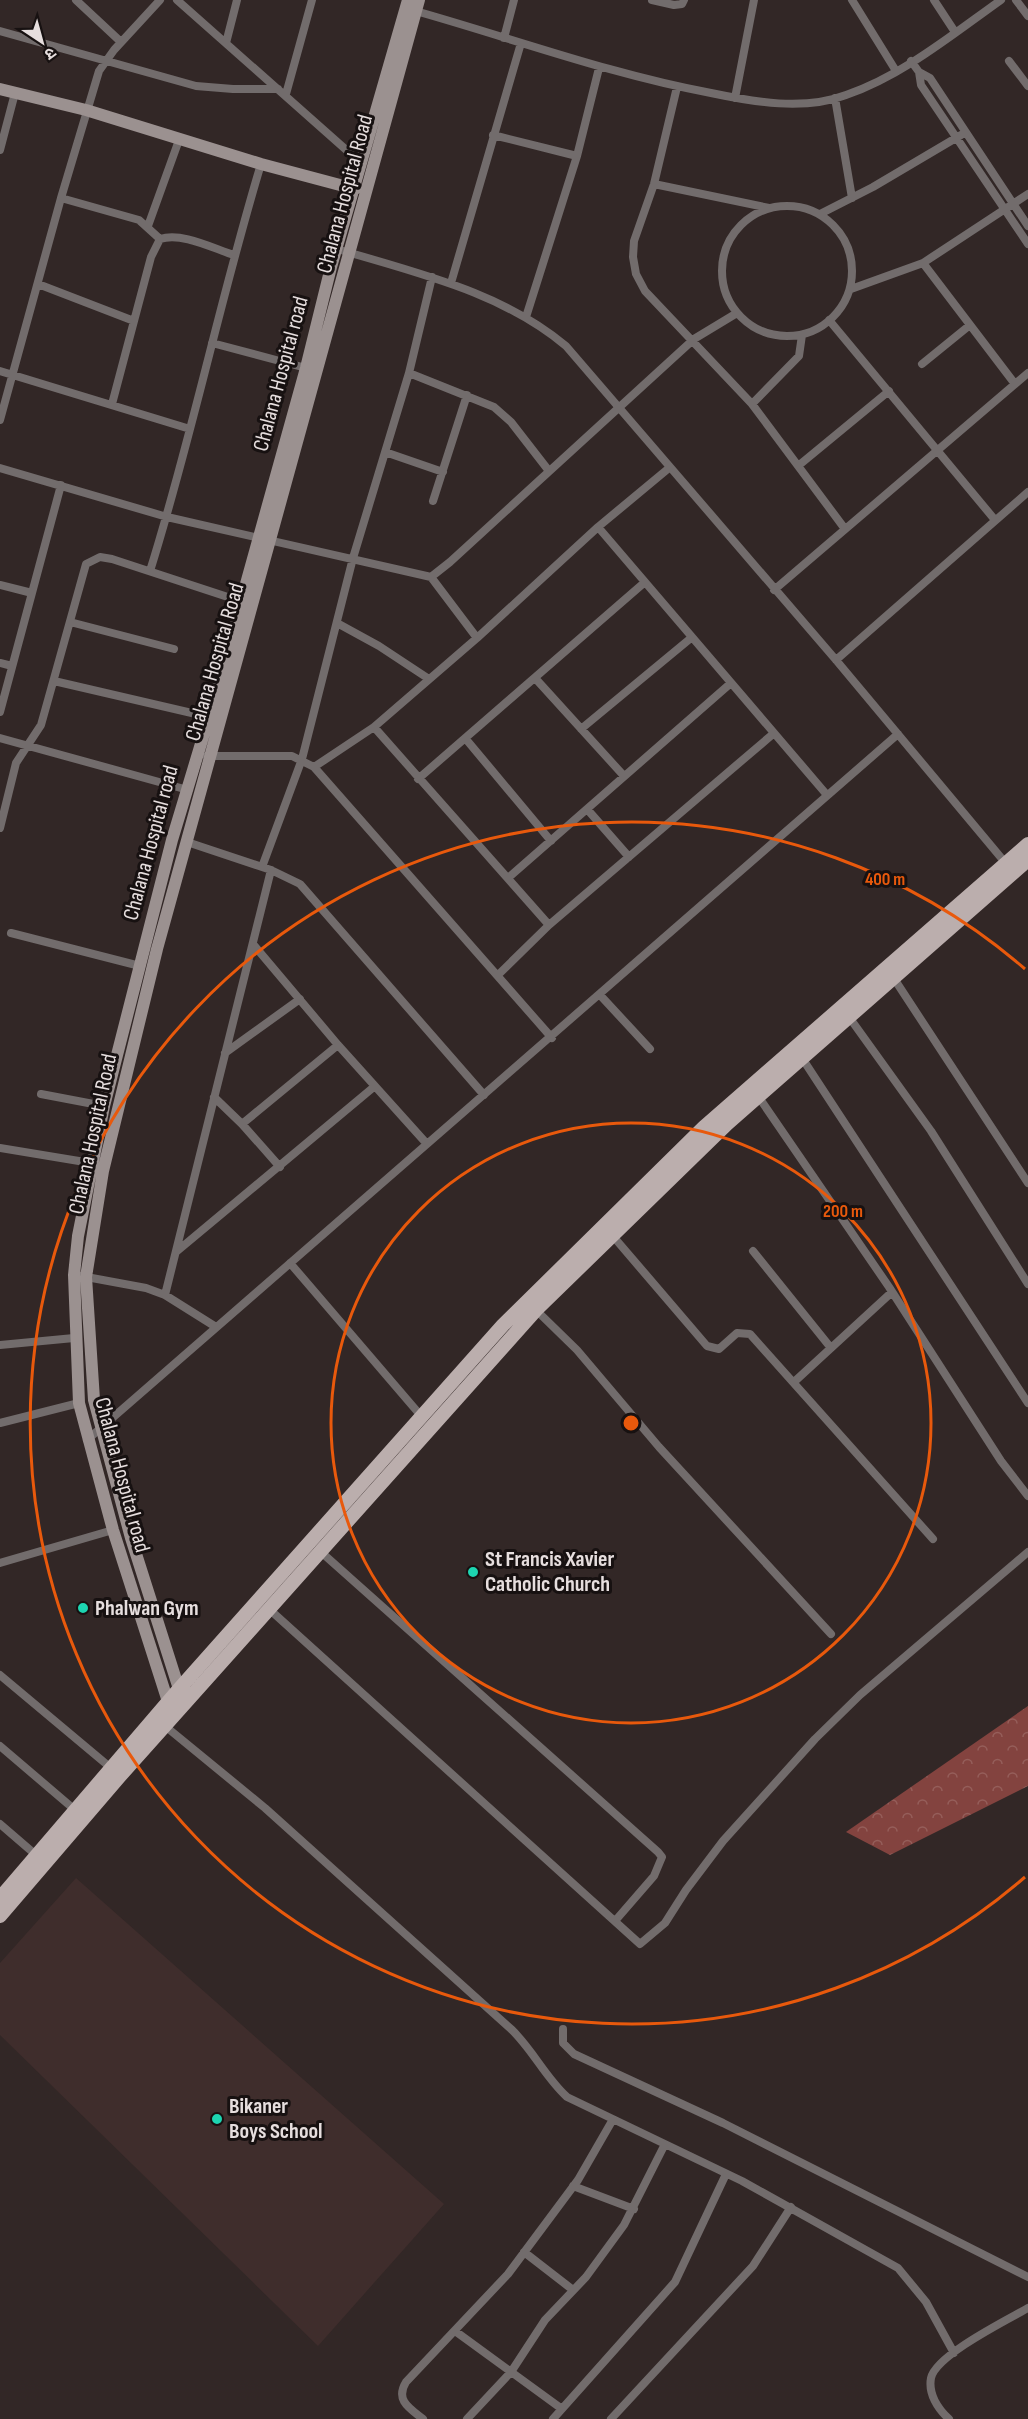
<svg xmlns="http://www.w3.org/2000/svg" width="1028" height="2419" font-family="'Sofia Sans Condensed','Noto Sans Devanagari',sans-serif">
<style>
.built{fill:#3f2d2c}
.forest{fill:url(#forest-crowns)}
.lines{fill:none;stroke-linecap:round;stroke-linejoin:round}
.street{stroke:#726c6c;stroke-width:8}
.secondary{stroke:#9b9190;stroke-width:12}
.primary{stroke:#bbaead;stroke-width:14}
.ring{fill:none;stroke:#e8590c;stroke-width:3}
.poi-dot{fill:#1dd5b1;stroke:#171111;stroke-width:2}
.labels{text-anchor:middle;dominant-baseline:central;stroke-width:6;stroke-linejoin:round;paint-order:stroke}
.street-label{font-size:22px;fill:#e6dede;stroke:#171111}
.poi-label{font-size:22px;font-weight:bold;fill:#e6dede;stroke:#171111;text-anchor:start}
.centre{fill:#e8590c;stroke:#171111;stroke-width:3}
.ring-label{font-size:18px;text-anchor:middle;font-weight:bold;fill:#e8590c;stroke:#171111;stroke-width:6;stroke-linejoin:round;paint-order:stroke}
</style>
<defs>
<pattern id="forest-crowns" width="20" height="18" patternUnits="userSpaceOnUse" patternTransform="scale(1.5)"><rect width="20" height="18" fill="#83433f"/><path d="M2 6a3 3 0 1 1 6 0M12 15a3 3 0 1 1 6 0" fill="none" stroke="#955e5a"/></pattern>
</defs>
<rect width="100%" height="100%" fill="#322726"/>
<!-- built -->
<path class="built" d="M 76,1878 L 444,2204 L 318,2346 L 0,2035 L 0,1963 Z"/>
<!-- forest -->
<path class="forest" d="M 1028,1706 L 1028,1786 L 890,1855 L 846,1832 Z"/>
<g class="lines">
<!-- street -->
<path class="street" d="M 76,0 L 121,42
M 177,0 L 361,163
M 652,0 L 674,5 L 682,4 L 684,0
M 852,0 L 896,71
M 934,0 L 955,32
M 1016,0 L 1028,16
M 412,10 C 512,38 609,74 711,93 C 754,102 804,111 846,95 C 902,76 953,34 1001,0
M 0,31 L 196,86 L 233,89 L 278,89
M 504,38 L 514,0
M 226,43 L 237,0
M 911,61 L 919,72 L 921,85 L 1028,244
M 1009,61 L 1028,86
M 919,72 L 930,78 L 1028,226
M 677,87 L 654,184 L 634,241 L 633,257 L 636,274 L 645,291 L 752,404 L 845,529
M 286,94 L 312,0
M 735,98 L 754,0
M 835,98 L 852,198
M 493,135 L 577,156
M 0,150 L 15,93
M 654,184 L 769,208
M 61,198 L 139,220 L 160,239
M722 271a65 65 0 1 1 130 0a65 65 0 1 1-130 0Z
M 820,214 L 873,187 L 961,135
M 148,226 L 179,140
M 344,251 C 421,274 503,293 566,346 L 836,660 L 1008,866
M 923,263 L 1015,384
M 432,277 L 409,373 L 494,407 L 511,422 L 549,471
M 451,283 L 521,43
M 38,284 L 134,321
M 851,289 L 923,263 L 1028,194
M 526,317 L 577,156 L 599,68
M 829,320 L 995,520
M 212,343 L 306,368
M 922,364 L 970,325
M 0,371 L 190,429
M 112,404 L 151,257 L 160,239 C 182,232 212,248 234,255
M 752,404 L 799,356 L 802,335
M 0,420 L 61,198 L 99,71 L 114,50 L 160,0
M 385,452 L 443,472
M 798,466 L 889,391
M 0,468 L 167,517 L 431,577 L 450,562 L 694,339 L 737,313
M 433,501 L 467,395
M 598,527 L 669,468
M 150,571 C 192,437 220,299 261,164
M 431,577 L 477,638
M 0,585 L 32,593
M 774,590 L 1028,373
M 70,622 L 174,649
M 337,623 L 379,646 L 429,679
M 836,660 L 1028,492
M 0,663 L 12,666
M 535,678 L 624,776
M 54,681 L 209,717
M 0,712 L 61,485
M 374,727 L 549,925
M 581,729 L 691,638
M 0,738 L 188,790
M 465,738 L 551,841
M 207,756 L 292,756 L 314,767 L 552,1038
M 314,767 L 374,727 L 477,638 L 598,527 L 827,795
M 418,779 L 645,582
M 587,809 L 629,857
M 0,828 L 16,763 L 41,725 L 86,564 L 100,557 L 112,559 L 240,601
M 187,842 L 271,870 L 300,884 L 484,1095
M 262,867 L 302,759 L 353,558 L 409,373
M 508,878 L 731,683
M 11,933 L 140,966
M 253,944 L 338,1045 L 427,1144
M 498,975 L 549,925 L 773,734
M 893,977 L 1028,1183
M 600,995 L 650,1049
M 849,1017 L 931,1131 L 1028,1284
M 225,1053 L 300,999
M 802,1058 L 1028,1403
M 41,1094 L 104,1106
M 758,1096 L 889,1287 L 1001,1461 L 1028,1496
M 214,1097 L 242,1124 L 280,1167
M 242,1124 L 338,1045
M 0,1148 L 91,1163
M 612,1235 L 707,1346 L 719,1349 L 737,1333 L 750,1334 L 933,1539
M 753,1251 L 831,1348
M 176,1252 L 375,1086
M 290,1263 L 422,1417
M 81,1276 L 146,1288 L 165,1295 L 216,1327
M 165,1295 L 271,870
M 536,1310 L 577,1350 L 659,1447 L 831,1634
M 0,1345 L 74,1338
M 794,1382 L 892,1292
M 0,1423 L 79,1403
M 87,1440 L 898,734
M 321,1552 L 658,1852 L 662,1857 L 654,1876 L 615,1921
M 0,1563 L 113,1530
M 269,1609 L 640,1944 L 665,1923 L 686,1890 L 723,1841 L 815,1739 L 860,1695 L 1028,1552
M 0,1675 L 111,1768
M 165,1726 L 265,1808 L 511,2029 C 533,2050 545,2077 567,2097 L 742,2181 L 898,2268 L 926,2302 L 954,2353
M 0,1746 L 75,1810
M 0,1824 L 36,1855
M 563,2029 L 563,2043 L 574,2054 L 723,2123 L 1028,2277
M 573,2186 L 634,2209
M 524,2252 L 573,2290
M 455,2331 L 562,2409
M 423,2419 C 409,2408 395,2400 406,2382 L 508,2274 L 578,2180 L 612,2121
M 467,2419 L 511,2372 L 545,2320 L 586,2277 L 624,2225 L 664,2146
M 553,2419 L 675,2282 L 726,2174
M 611,2419 L 753,2266 L 791,2207
M 949,2419 C 938,2409 928,2394 931,2378 C 936,2355 1007,2320 1028,2308"/>
<!-- secondary -->
<path class="secondary" d="M 0,89 L 86,110 L 261,164 L 355,189
M 184,1696 L 179,1689 L 131,1538 L 94,1400 L 86,1277 L 103,1171 L 157,949 L 419,0
M 171,1711 L 113,1530 L 79,1403 L 74,1275 L 78,1236 L 104,1106 L 172,840 L 209,717 L 306,368 L 331,267 L 408,0"/>
<!-- primary -->
<path class="primary" d="M 0,1898 L 179,1689 L 503,1325 L 704,1127 L 1028,844
M 0,1916 L 120,1776 L 536,1310 L 727,1124 L 1028,860"/>
</g>
<!-- distance rings -->
<g class="ring">
<circle cx="631" cy="1423" r="300"/>
<path d="M1025 1877A601 601 0 1 1 1025 969"/>
</g>
<!-- markers -->
<g class="poi-dot">
<circle cx="473" cy="1572" r="6"/>
<circle cx="83" cy="1608" r="6"/>
<circle cx="217" cy="2119" r="6"/>
</g>
<g class="labels">
<!-- street labels -->
<g class="street-label">
<text transform="translate(345 194) rotate(-75)">Chalana Hospital Road</text>
<text transform="translate(281 374) rotate(-75)">Chalana Hospital road</text>
<text transform="translate(215 662) rotate(-74)">Chalana Hospital Road</text>
<text transform="translate(151 843) rotate(-75)">Chalana Hospital road</text>
<text transform="translate(93 1134) rotate(-78)">Chalana Hospital Road</text>
<text transform="translate(122 1475) rotate(75)">Chalana Hospital road</text>
</g>
<!-- poi labels -->
<g class="poi-label">
<text x="485" y="1559">St Francis Xavier<tspan x="485" dy="25">Catholic Church</tspan></text>
<text x="95" y="1608">Phalwan Gym</text>
<text x="229" y="2106">Bikaner<tspan x="229" dy="25">Boys School</tspan></text>
</g>
</g>
<circle cx="631" cy="1423" r="9" class="centre"/>
<g class="ring-label">
<text x="885" y="885">400 m</text>
<text x="843" y="1217">200 m</text>
</g>
<!-- north arrow -->
<g transform="translate(42 42) rotate(144)" stroke="#171111" stroke-width="4.5" paint-order="stroke">
<path d="M0-4.5L10 22L0 15L-10 22Z" fill="#e6dede"/>
<text y="-9" font-size="16" font-weight="bold" text-anchor="middle" fill="#e6dede">उ</text>
</g>
</svg>
